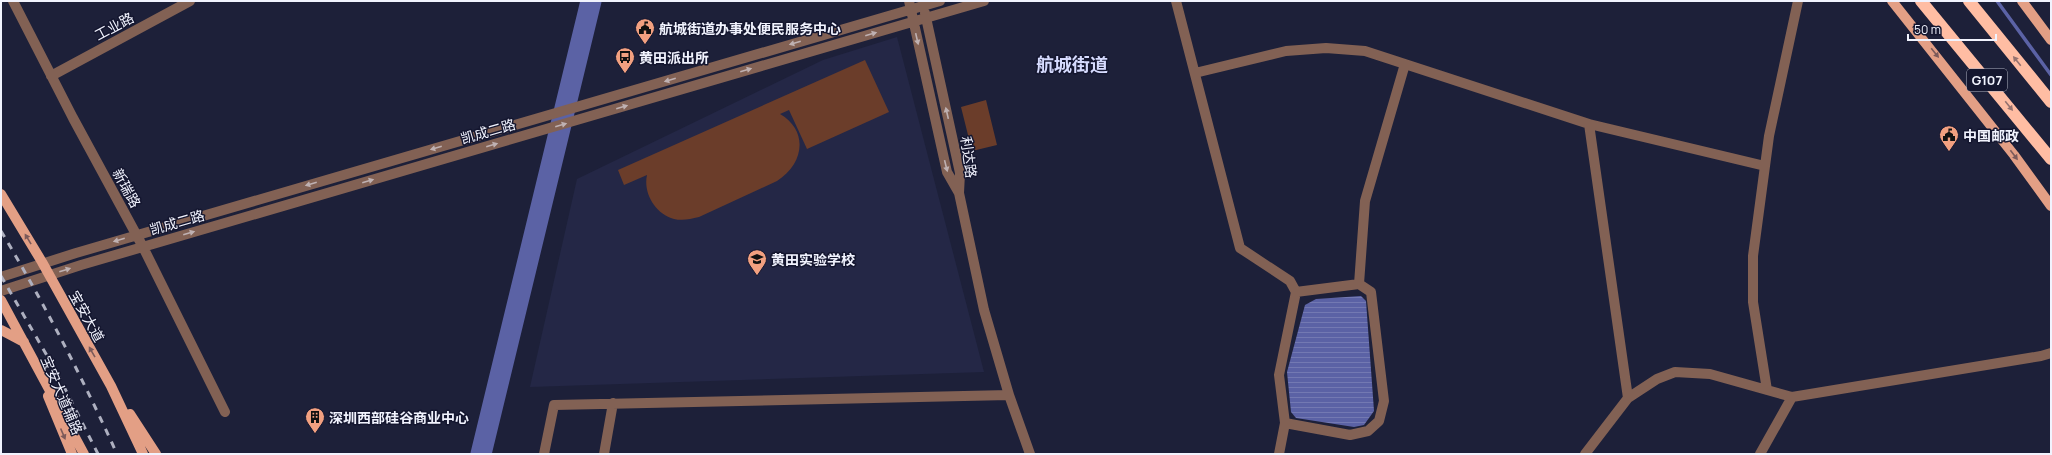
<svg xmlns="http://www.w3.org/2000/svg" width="2052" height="455" font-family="Manrope,'Noto Sans SC',sans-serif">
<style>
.built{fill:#242746}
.park{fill:#6b3d2a}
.water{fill:url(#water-rules)}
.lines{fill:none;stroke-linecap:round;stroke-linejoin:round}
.stream{stroke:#5b62a5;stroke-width:3.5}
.river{stroke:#5b62a5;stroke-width:21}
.minor{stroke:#826154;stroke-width:10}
.major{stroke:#e39f85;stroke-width:10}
.highway{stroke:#ffbda3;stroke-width:12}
.rail{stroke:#aeb0c0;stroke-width:3;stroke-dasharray:7 7;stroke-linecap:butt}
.oneway{fill:#bfb1b2}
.oneway2{fill:#7c5a5a}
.oneway3{fill:#95726f}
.labels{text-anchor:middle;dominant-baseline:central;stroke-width:3;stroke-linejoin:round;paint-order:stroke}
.shield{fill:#14162f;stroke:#afb1c0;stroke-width:1}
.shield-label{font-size:13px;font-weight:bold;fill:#f1f3fe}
.street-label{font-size:14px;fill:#f1f3fe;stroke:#14162f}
.poi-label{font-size:14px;font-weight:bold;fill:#f1f3fe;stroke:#14162f;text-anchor:start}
.district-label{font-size:18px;font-weight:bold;fill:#d6dbfe;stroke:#14162f}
</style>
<defs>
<pattern id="water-rules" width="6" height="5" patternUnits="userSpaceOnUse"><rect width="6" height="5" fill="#5b62a5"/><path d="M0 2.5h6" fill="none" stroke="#7379b2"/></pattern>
</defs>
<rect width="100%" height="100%" fill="#1d2039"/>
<!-- built -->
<path class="built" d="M 897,37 L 984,372 L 530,387 L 577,179 L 823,60 Z"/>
<!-- park -->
<path class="park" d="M 865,60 L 889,112 L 807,149 L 789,110 L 780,114 C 809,131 804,164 777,181 L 699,217 C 690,219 683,221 674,219 C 655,214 643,193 647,175 L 624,185 L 618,170 Z
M 986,100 L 997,145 L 972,151 L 961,107 Z"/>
<!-- water -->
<path class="water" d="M 1361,296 L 1366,301 L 1374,411 L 1364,425 L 1354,427 L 1296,418 L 1291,412 L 1287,372 L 1305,305 L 1316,299 Z"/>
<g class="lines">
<!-- stream -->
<path class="stream" d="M 1997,1 L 2051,75"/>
<!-- river -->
<path class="river" d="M 481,454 L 591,1"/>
<!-- minor -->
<path class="minor" d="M 13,1 L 73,118 L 143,247 L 225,412
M 909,1 L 947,172 L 959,193 L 984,310 L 1009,395 L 1030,454
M 1176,1 L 1240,248 L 1290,281 L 1296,292 L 1279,375 L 1285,423 L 1279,454
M 925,13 L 960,173 L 959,193
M 1195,73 L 1286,51 L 1326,48 L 1365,51 L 1589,124 L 1765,166
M 51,76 L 190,1
M 1589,124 L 1628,398
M 1,277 L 76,253 L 940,1
M 1359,284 L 1365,201 L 1405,64
M 1,291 L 81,265 L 984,1
M 1767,390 L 1753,302 L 1753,256 L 1769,136 L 1798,1
M 1285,423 L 1350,435 L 1368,431 L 1379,421 L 1384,401 L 1371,292 L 1359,284 L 1296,292
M 544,454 L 554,405 L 1009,395
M 604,454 L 613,403
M 1585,454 L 1628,398 L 1657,379 L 1675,372 L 1710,374 L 1792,397
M 1760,454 L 1792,397 L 2041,356 L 2051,353"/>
<!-- major -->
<path class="major" d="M 1892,1 L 2014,155 L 2051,206
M 2022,1 L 2051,40
M 1,194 L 42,262 L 111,386 L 143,454
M 1,300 L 84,454
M 1,330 L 24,342
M 48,396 L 72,454
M 130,414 L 156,454"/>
<!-- highway -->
<path class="highway" d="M 1921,1 L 2051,159
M 1969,1 L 2051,102"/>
<!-- rail -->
<path class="rail" d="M 1,231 C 44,303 82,377 117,454
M 1,276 L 57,373 L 98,454"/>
</g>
<!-- one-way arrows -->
<defs><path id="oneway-solid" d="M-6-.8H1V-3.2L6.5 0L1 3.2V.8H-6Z"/></defs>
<g class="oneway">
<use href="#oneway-solid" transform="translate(871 34) rotate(-16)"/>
<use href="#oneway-solid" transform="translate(917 39) rotate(77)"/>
<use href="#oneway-solid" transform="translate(795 43) rotate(164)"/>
<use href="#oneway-solid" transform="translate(746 70) rotate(-16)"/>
<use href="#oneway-solid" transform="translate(670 80) rotate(164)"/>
<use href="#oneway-solid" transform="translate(622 107) rotate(-16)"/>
<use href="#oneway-solid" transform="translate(947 113) rotate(-103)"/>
<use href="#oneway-solid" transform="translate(561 125) rotate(-16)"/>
<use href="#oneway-solid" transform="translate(492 145) rotate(-16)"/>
<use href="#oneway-solid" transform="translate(436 148) rotate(164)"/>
<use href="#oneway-solid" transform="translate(946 166) rotate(76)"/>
<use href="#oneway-solid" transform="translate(368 181) rotate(-16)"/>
<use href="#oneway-solid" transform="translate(311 184) rotate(164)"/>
<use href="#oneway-solid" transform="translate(189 233) rotate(-16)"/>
<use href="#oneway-solid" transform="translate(119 240) rotate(164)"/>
<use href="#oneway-solid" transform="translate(65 270) rotate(-18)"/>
</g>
<g class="oneway2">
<use href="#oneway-solid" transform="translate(1935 53) rotate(51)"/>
<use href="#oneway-solid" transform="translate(2014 155) rotate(53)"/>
<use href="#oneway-solid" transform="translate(28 239) rotate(-121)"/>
<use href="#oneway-solid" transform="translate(92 352) rotate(-120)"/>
<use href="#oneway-solid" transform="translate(63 434) rotate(67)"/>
</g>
<g class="oneway3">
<use href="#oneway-solid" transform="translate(2017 61) rotate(-129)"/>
<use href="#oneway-solid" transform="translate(2009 106) rotate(51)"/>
</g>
<!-- icons -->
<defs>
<g id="civic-pin" transform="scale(1)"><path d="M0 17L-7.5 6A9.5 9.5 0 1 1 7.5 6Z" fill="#f2a080" stroke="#14162f"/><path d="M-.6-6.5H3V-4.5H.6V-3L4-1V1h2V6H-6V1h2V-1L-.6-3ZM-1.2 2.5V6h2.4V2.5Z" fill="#111"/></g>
<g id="bus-pin" transform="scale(1)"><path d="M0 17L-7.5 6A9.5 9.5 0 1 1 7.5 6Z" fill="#f2a080" stroke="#14162f"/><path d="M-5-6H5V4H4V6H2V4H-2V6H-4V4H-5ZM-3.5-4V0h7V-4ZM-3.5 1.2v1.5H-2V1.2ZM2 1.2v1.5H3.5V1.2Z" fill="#111"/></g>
<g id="school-pin" transform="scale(1)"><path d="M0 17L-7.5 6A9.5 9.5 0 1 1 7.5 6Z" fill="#f2a080" stroke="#14162f"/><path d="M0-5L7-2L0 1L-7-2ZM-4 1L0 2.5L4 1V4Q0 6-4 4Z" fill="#111"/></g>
<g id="building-pin" transform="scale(1)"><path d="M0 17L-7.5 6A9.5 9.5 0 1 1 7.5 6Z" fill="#f2a080" stroke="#14162f"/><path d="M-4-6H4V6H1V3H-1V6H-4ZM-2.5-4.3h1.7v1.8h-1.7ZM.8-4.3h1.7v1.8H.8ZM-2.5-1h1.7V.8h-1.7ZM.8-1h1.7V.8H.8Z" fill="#111"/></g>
</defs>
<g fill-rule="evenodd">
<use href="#civic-pin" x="645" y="28"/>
<use href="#bus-pin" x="625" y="57"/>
<use href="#civic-pin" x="1949" y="135"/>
<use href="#school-pin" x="757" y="259"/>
<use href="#building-pin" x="315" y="417"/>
</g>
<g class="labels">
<!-- shield labels -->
<rect class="shield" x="1967" y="69" width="40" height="22" rx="3"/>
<g class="shield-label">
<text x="1987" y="80">G107</text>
</g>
<!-- street labels -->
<g class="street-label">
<text transform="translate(114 26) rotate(-28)">工业路</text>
<text transform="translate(488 131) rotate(-16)">凯成二路</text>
<text transform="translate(969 157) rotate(82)">利达路</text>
<text transform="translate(127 188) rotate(61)">新瑞路</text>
<text transform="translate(177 222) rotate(-16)">凯成二路</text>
<text transform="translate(87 316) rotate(61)">宝安大道</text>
<text transform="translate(62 395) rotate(67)">宝安大道辅路</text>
</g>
<!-- poi labels -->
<g class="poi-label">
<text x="659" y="28">航城街道办事处便民服务中心</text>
<text x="639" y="57">黄田派出所</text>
<text x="1963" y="135">中国邮政</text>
<text x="771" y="259">黄田实验学校</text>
<text x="329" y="417">深圳西部硅谷商业中心</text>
</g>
<!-- district labels -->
<g class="district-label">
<text x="1072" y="64">航城街道</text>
</g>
</g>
<!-- border -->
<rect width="2052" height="455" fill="none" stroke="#f1f3fe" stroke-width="4"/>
<!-- scale -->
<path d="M1908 34v6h88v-6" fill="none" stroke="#f1f3fe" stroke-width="2"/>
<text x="1914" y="34" font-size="12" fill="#f1f3fe" stroke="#14162f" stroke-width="3" paint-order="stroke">50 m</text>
</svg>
